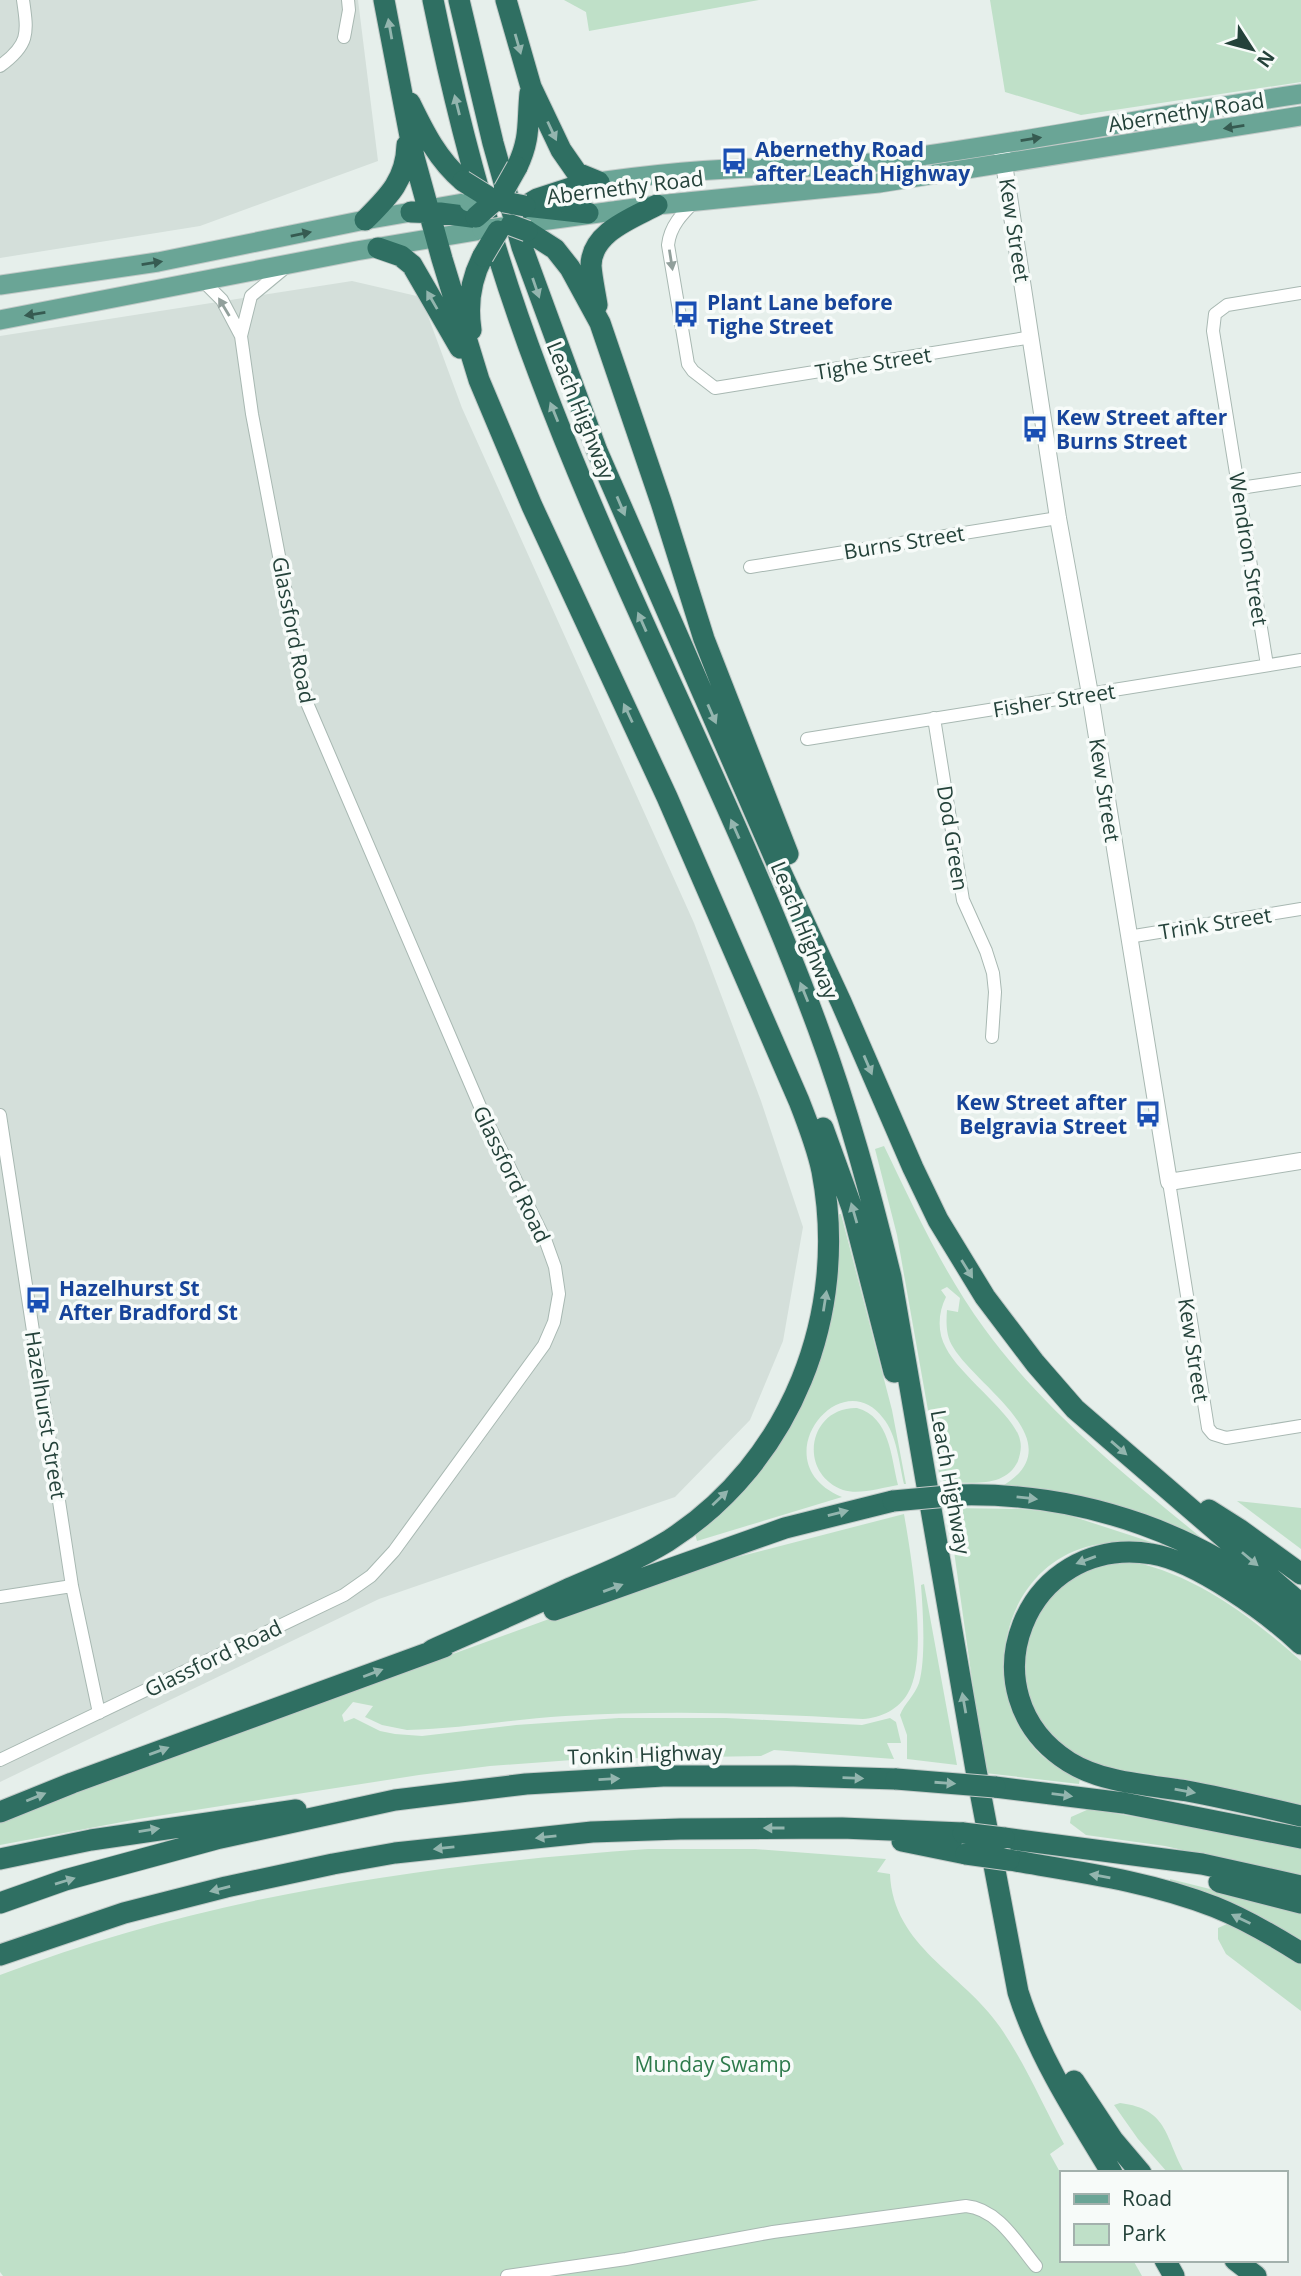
<svg xmlns="http://www.w3.org/2000/svg" width="1301" height="2276" font-family="'Open Sans',sans-serif">
<style>
.built{fill:#d4dfda}
.green{fill:#bfe0c8}
.lines{fill:none;stroke-linecap:round;stroke-linejoin:round}
.minor-casing{stroke:#a8b8b2;stroke-width:14}
.tertiary-casing{stroke:#a8b8b2;stroke-width:18}
.primary-casing{stroke:#c2cac8;stroke-width:21}
.motorway-casing{stroke:#c2cac8;stroke-width:23}
.minor{stroke:#fff;stroke-width:12}
.tertiary{stroke:#fff;stroke-width:16}
.primary{stroke:#6aa596;stroke-width:19}
.motorway{stroke:#2f6f62;stroke-width:21}
.primary-bridge-casing{stroke:#c2cac8;stroke-width:21;stroke-linecap:butt}
.motorway-bridge-casing{stroke:#c2cac8;stroke-width:23;stroke-linecap:butt}
.primary-bridge{stroke:#6aa596;stroke-width:19}
.motorway-bridge{stroke:#2f6f62;stroke-width:21}
.oneway{fill:#93b5ae}
.oneway2{fill:#365b51}
.oneway3{fill:#92a09c}
.labels{text-anchor:middle;dominant-baseline:central;stroke-width:7;stroke-linejoin:round;paint-order:stroke}
.street-label{font-size:21px;fill:#24423a;stroke:#f7fbf9}
.transit-label{font-size:21px;font-weight:bold;fill:#164399;stroke:#f7fbf9;text-anchor:start}
.park-label{font-size:21px;fill:#2d7a4b;stroke:#f7fbf9}
</style>
<rect width="100%" height="100%" fill="#e6efeb"/>
<!-- built -->
<path class="built" d="M 0,0 L 358,0 L 378,161 L 200,226 L 0,258 Z
M 352,281 L 421,297 L 462,408 L 694,923 L 761,1101 L 803,1227 L 783,1341 L 750,1420 L 675,1497 L 379,1599 L 0,1782 L 0,336 Z"/>
<!-- green -->
<path class="green" d="M 564,0 L 759,0 L 589,31 L 586,12 Z
M 990,0 L 1301,0 L 1301,82 L 1081,115 L 1005,92 Z
M 884,1146 C 914,1208 943,1272 984,1328 C 1046,1413 1129,1478 1210,1545 L 999,1488 C 1078,1444 977,1388 953,1347 C 946,1336 946,1323 947,1310 L 958,1312 L 960,1298 L 947,1287 L 941,1290 L 946,1297 C 938,1313 937,1332 946,1348 C 960,1376 1015,1415 1020,1440 C 1022,1447 1020,1455 1018,1461 C 1005,1489 970,1482 945,1482 L 940,1478 L 897,1235 L 875,1149 Z
M 841,1214 L 892,1410 L 906,1484 L 904,1484 C 899,1463 897,1435 883,1418 C 840,1361 760,1463 842,1497 L 697,1541 L 694,1530 L 793,1414 L 835,1215 Z
M 857,1408 C 890,1417 891,1457 898,1485 C 881,1488 859,1495 843,1490 C 797,1473 808,1407 857,1408 Z
M 1237,1501 L 1301,1508 L 1301,1549 Z
M 948,1508 L 1021,1509 L 1062,1513 L 1151,1542 L 1150,1545 C 1128,1543 1107,1541 1086,1547 C 999,1572 978,1692 1039,1753 C 1051,1765 1066,1771 1080,1778 L 1079,1784 L 985,1773 Z
M 904,1514 C 911,1555 929,1658 908,1693 C 899,1709 881,1718 863,1719 C 764,1713 665,1710 565,1716 C 513,1719 460,1729 407,1730 L 382,1725 L 365,1717 L 373,1706 L 353,1702 L 342,1715 L 344,1722 L 354,1718 L 380,1731 L 395,1734 L 422,1736 L 516,1725 L 619,1718 L 726,1718 L 862,1725 L 890,1718 L 896,1722 L 901,1743 L 887,1743 L 894,1759 L 774,1750 L 761,1756 L 586,1759 L 490,1766 L 419,1775 L 138,1819 L 0,1845 L 0,1823 L 46,1802 L 571,1611 L 718,1562 Z
M 1120,1559 C 1191,1571 1248,1614 1301,1661 L 1301,1805 L 1250,1793 L 1183,1779 L 1129,1772 L 1096,1764 L 1068,1753 L 1037,1721 L 1022,1674 L 1026,1633 L 1060,1582 Z
M 924,1584 L 957,1765 L 907,1759 L 907,1735 L 900,1715 C 904,1704 915,1695 919,1683 C 926,1659 923,1611 921,1585 Z
M 1089,1809 L 1237,1834 L 1301,1849 L 1301,1877 L 1165,1846 L 1086,1835 L 1070,1823 L 1071,1817 Z
M 648,1849 L 755,1849 L 886,1859 L 877,1872 L 890,1874 C 893,1947 963,1973 1000,2027 C 1025,2063 1043,2106 1064,2144 L 1050,2154 L 1061,2174 L 1061,2260 L 1133,2260 L 1142,2276 L 3,2276 L 0,2272 L 0,1975 C 207,1896 428,1864 648,1849 Z
M 1170,1879 L 1270,1904 L 1301,1914 L 1301,1944 L 1170,1886 Z
M 1229,1923 L 1301,1964 L 1301,2011 L 1226,1954 L 1218,1939 L 1218,1928 Z
M 1120,2103 C 1170,2109 1165,2140 1185,2173 L 1168,2173 L 1138,2139 L 1114,2105 Z"/>
<g class="lines">
<!-- minor casing -->
<g class="minor-casing">
<path id="minor" d="M 344,37 L 349,10 L 348,0
M 0,66 C 29,45 28,34 23,0
M 695,201 C 682,214 670,226 668,245 L 688,364 L 693,371 L 715,388 L 1032,337
M 241,336 L 251,296 L 286,267
M 1240,488 L 1301,479
M 750,567 L 1058,518
M 1267,665 L 1213,331 L 1215,314 L 1227,305 L 1301,293
M 934,718 L 963,900 L 986,951 L 993,973 L 995,992 L 992,1037
M 807,739 L 1301,660
M 1128,937 L 1301,909
M 0,1115 L 72,1586 L 99,1713
M 1169,1182 L 1208,1428 L 1213,1434 L 1226,1438 L 1301,1426
M 0,1597 L 72,1586
M 0,1760 L 344,1595 L 371,1576 L 394,1551 L 544,1345 L 554,1322 L 559,1294 L 555,1267 L 546,1242 L 482,1111 L 307,703 L 252,414 L 241,336 L 222,300 L 203,281
M 507,2276 L 626,2259 L 773,2232 L 966,2206 C 998,2209 1017,2243 1036,2266"/>
</g>
<!-- tertiary casing -->
<g class="tertiary-casing">
<path id="tertiary" d="M 1001,144 L 1058,518 L 1090,694 L 1169,1182 L 1301,1161"/>
</g>
<!-- primary casing -->
<g class="primary-casing">
<path id="primary" d="M 584,184 C 645,175 708,168 769,168 C 803,167 836,167 870,163 C 1015,145 1157,115 1301,94
M 519,224 L 657,205 L 879,183 L 1301,116
M 0,285 L 158,262 L 365,220 L 469,202
M 0,320 L 356,251 L 482,230"/>
</g>
<!-- motorway casing -->
<g class="motorway-casing">
<path id="motorway" d="M 384,0 L 414,157 L 442,259 L 479,380 L 532,506 L 667,797 L 799,1101 C 808,1124 817,1147 822,1171 C 849,1314 792,1461 668,1541 C 637,1560 601,1575 568,1589 C 523,1610 477,1630 432,1650
M 433,0 C 459,127 493,253 539,374 C 622,596 736,805 818,1028 C 848,1109 870,1192 891,1277 L 976,1770 L 1018,1992 C 1038,2056 1077,2116 1112,2173
M 459,0 L 493,143 L 522,247 L 597,451 L 780,870 L 841,1002 L 913,1168 L 938,1220 L 985,1297 L 1035,1363 L 1075,1409 L 1301,1604
M 506,0 L 531,87 L 561,150 L 577,173 L 599,182
M 410,103 C 424,132 438,160 463,181
M 517,167 C 531,138 527,122 530,93
M 525,206 L 588,213
M 522,208 L 537,199 L 583,184
M 411,212 L 440,213 L 487,219
M 365,220 C 388,197 406,180 407,145
M 527,231 L 555,249 L 570,268 L 600,323 L 661,502 L 704,639 L 788,854
M 378,248 L 401,256 L 412,265 L 460,348
M 597,305 C 595,292 592,279 591,266 C 591,232 633,218 657,205
M 471,330 C 467,304 471,279 483,256
M 823,1128 L 852,1208 L 894,1372
M 959,1495 C 1083,1492 1210,1535 1301,1620
M 1209,1510 L 1239,1529 L 1301,1574
M 554,1610 L 785,1528 L 893,1501
M 1301,1644 C 1268,1613 1196,1561 1152,1554 C 1025,1533 962,1694 1069,1762 C 1103,1783 1149,1785 1187,1791 C 1225,1798 1263,1807 1301,1816
M 995,1787 L 1124,1803 L 1301,1838
M 0,1812 L 72,1783 L 444,1647
M 1004,1838 L 1202,1864 L 1301,1886
M 902,1841 L 966,1854
M 0,1859 L 91,1840 L 296,1810
M 1009,1860 C 1079,1872 1149,1881 1215,1907 C 1245,1919 1274,1936 1301,1953
M 1219,1882 L 1301,1903
M 0,1903 L 65,1880 L 216,1839 L 395,1800 L 526,1784 L 663,1776 L 794,1776 L 896,1779
M 0,1955 L 124,1913 L 226,1887 L 333,1864 L 395,1853 L 592,1832 L 680,1829 L 842,1828 L 963,1833
M 1074,2081 L 1113,2140 L 1141,2173
M 1165,2260 L 1174,2276
M 1235,2260 L 1256,2276"/>
</g>
<!-- minor -->
<use href="#minor" class="minor"/>
<!-- tertiary -->
<use href="#tertiary" class="tertiary"/>
<!-- primary -->
<use href="#primary" class="primary"/>
<!-- motorway -->
<use href="#motorway" class="motorway"/>
<!-- primary-bridge casing -->
<g class="primary-bridge-casing">
<path id="primary-bridge" d="M 469,202 L 493,198
M 482,230 L 503,227"/>
</g>
<!-- motorway-bridge casing -->
<g class="motorway-bridge-casing">
<path id="motorway-bridge" d="M 463,181 L 487,196
M 504,190 L 517,167
M 504,202 L 525,206
M 476,217 L 492,203
M 511,225 L 527,231
M 483,256 L 498,231
M 893,1501 L 959,1495
M 896,1779 L 995,1787
M 963,1833 L 1004,1838
M 966,1854 L 1009,1860"/>
</g>
<!-- primary-bridge -->
<use href="#primary-bridge" class="primary-bridge"/>
<!-- motorway-bridge -->
<use href="#motorway-bridge" class="motorway-bridge"/>
</g>
<!-- one-way arrows -->
<defs><path id="oneway-solid" d="M-6-.8H1V-3.2L6.5 0L1 3.2V.8H-6Z" transform="scale(1.75)"/></defs>
<g class="oneway">
<use href="#oneway-solid" transform="translate(390 29) rotate(-100)"/>
<use href="#oneway-solid" transform="translate(518 44) rotate(74)"/>
<use href="#oneway-solid" transform="translate(457 105) rotate(-104)"/>
<use href="#oneway-solid" transform="translate(552 131) rotate(65)"/>
<use href="#oneway-solid" transform="translate(536 288) rotate(71)"/>
<use href="#oneway-solid" transform="translate(432 300) rotate(-120)"/>
<use href="#oneway-solid" transform="translate(554 412) rotate(-112)"/>
<use href="#oneway-solid" transform="translate(621 506) rotate(67)"/>
<use href="#oneway-solid" transform="translate(642 622) rotate(-114)"/>
<use href="#oneway-solid" transform="translate(628 713) rotate(-115)"/>
<use href="#oneway-solid" transform="translate(712 714) rotate(66)"/>
<use href="#oneway-solid" transform="translate(735 829) rotate(-114)"/>
<use href="#oneway-solid" transform="translate(804 992) rotate(-112)"/>
<use href="#oneway-solid" transform="translate(868 1065) rotate(67)"/>
<use href="#oneway-solid" transform="translate(854 1213) rotate(-106)"/>
<use href="#oneway-solid" transform="translate(967 1269) rotate(58)"/>
<use href="#oneway-solid" transform="translate(825 1301) rotate(-81)"/>
<use href="#oneway-solid" transform="translate(1119 1448) rotate(41)"/>
<use href="#oneway-solid" transform="translate(720 1498) rotate(-43)"/>
<use href="#oneway-solid" transform="translate(1027 1498) rotate(6)"/>
<use href="#oneway-solid" transform="translate(838 1513) rotate(-14)"/>
<use href="#oneway-solid" transform="translate(1250 1559) rotate(40)"/>
<use href="#oneway-solid" transform="translate(1086 1560) rotate(160)"/>
<use href="#oneway-solid" transform="translate(613 1588) rotate(-20)"/>
<use href="#oneway-solid" transform="translate(373 1673) rotate(-21)"/>
<use href="#oneway-solid" transform="translate(964 1703) rotate(-100)"/>
<use href="#oneway-solid" transform="translate(159 1751) rotate(-20)"/>
<use href="#oneway-solid" transform="translate(853 1778) rotate(2)"/>
<use href="#oneway-solid" transform="translate(609 1779) rotate(-3)"/>
<use href="#oneway-solid" transform="translate(945 1783) rotate(4)"/>
<use href="#oneway-solid" transform="translate(1185 1791) rotate(10)"/>
<use href="#oneway-solid" transform="translate(1062 1795) rotate(7)"/>
<use href="#oneway-solid" transform="translate(36 1797) rotate(-22)"/>
<use href="#oneway-solid" transform="translate(774 1828) rotate(180)"/>
<use href="#oneway-solid" transform="translate(149 1830) rotate(-9)"/>
<use href="#oneway-solid" transform="translate(546 1837) rotate(174)"/>
<use href="#oneway-solid" transform="translate(444 1848) rotate(174)"/>
<use href="#oneway-solid" transform="translate(1100 1876) rotate(-170)"/>
<use href="#oneway-solid" transform="translate(65 1881) rotate(-17)"/>
<use href="#oneway-solid" transform="translate(220 1889) rotate(166)"/>
<use href="#oneway-solid" transform="translate(1241 1919) rotate(-154)"/>
</g>
<g class="oneway2">
<use href="#oneway-solid" transform="translate(1234 127) rotate(171)"/>
<use href="#oneway-solid" transform="translate(1031 139) rotate(-9)"/>
<use href="#oneway-solid" transform="translate(301 234) rotate(-12)"/>
<use href="#oneway-solid" transform="translate(152 263) rotate(-9)"/>
<use href="#oneway-solid" transform="translate(35 314) rotate(171)"/>
</g>
<g class="oneway3">
<use href="#oneway-solid" transform="translate(671 260) rotate(81)"/>
<use href="#oneway-solid" transform="translate(224 307) rotate(-121)"/>
</g>
<!-- icons -->
<defs>
<g id="bus-bare" transform="scale(2.1)"><path d="M-5-6H5V4H4V6H2V4H-2V6H-4V4H-5ZM-3.5-4V0h7V-4ZM-3.5 1.2v1.5H-2V1.2ZM2 1.2v1.5H3.5V1.2Z" fill="#1a4fb4" stroke="#f7fbf9" stroke-width="2.5" paint-order="stroke"/></g>
</defs>
<g fill-rule="evenodd">
<use href="#bus-bare" x="734" y="161"/>
<use href="#bus-bare" x="686" y="314"/>
<use href="#bus-bare" x="1035" y="429"/>
<use href="#bus-bare" x="1148" y="1114"/>
<use href="#bus-bare" x="38" y="1300"/>
</g>
<g class="labels">
<!-- street labels -->
<g class="street-label">
<text transform="translate(1186 112) rotate(-9)">Abernethy Road</text>
<text transform="translate(625 187) rotate(-7)">Abernethy Road</text>
<text transform="translate(1015 230) rotate(81)">Kew Street</text>
<text transform="translate(873 363) rotate(-9)">Tighe Street</text>
<text transform="translate(581 410) rotate(68)">Leach Highway</text>
<text transform="translate(904 542) rotate(-9)">Burns Street</text>
<text transform="translate(1249 549) rotate(81)">Wendron Street</text>
<text transform="translate(294 630) rotate(79)">Glassford Road</text>
<text transform="translate(1054 700) rotate(-9)">Fisher Street</text>
<text transform="translate(1105 790) rotate(81)">Kew Street</text>
<text transform="translate(953 838) rotate(81)">Dod Green</text>
<text transform="translate(1215 923) rotate(-9)">Trink Street</text>
<text transform="translate(805 930) rotate(68)">Leach Highway</text>
<text transform="translate(512 1174) rotate(64)">Glassford Road</text>
<text transform="translate(1194 1350) rotate(81)">Kew Street</text>
<text transform="translate(46 1415) rotate(81)">Hazelhurst Street</text>
<text transform="translate(951 1482) rotate(80)">Leach Highway</text>
<text transform="translate(213 1658) rotate(-26)">Glassford Road</text>
<text transform="translate(645 1754) rotate(-2)">Tonkin Highway</text>
</g>
<!-- transit labels -->
<g class="transit-label">
<text x="755" y="149">Abernethy Road<tspan x="755" dy="24">after Leach Highway</tspan></text>
<text x="707" y="302">Plant Lane before<tspan x="707" dy="24">Tighe Street</tspan></text>
<text x="1056" y="417">Kew Street after<tspan x="1056" dy="24">Burns Street</tspan></text>
<text x="1127" y="1102" text-anchor="end">Kew Street after<tspan x="1127" dy="24">Belgravia Street</tspan></text>
<text x="59" y="1288">Hazelhurst St<tspan x="59" dy="24">After Bradford St</tspan></text>
</g>
<!-- park labels -->
<g class="park-label">
<text x="713" y="2064">Munday Swamp</text>
</g>
</g>
<!-- legend -->
<rect x="1060" y="2171" width="228" height="91" fill="#f7fbf9" stroke="#a3b1ad" stroke-width="2"/>
<rect x="1074" y="2194" width="35" height="10" fill="#6aa596" stroke="#a3b1ad" stroke-width="2"/>
<text x="1122" y="2206" font-size="21" fill="#24423a">Road</text>
<rect x="1074" y="2224" width="35" height="21" fill="#bfe0c8" stroke="#a3b1ad" stroke-width="2"/>
<text x="1122" y="2241" font-size="21" fill="#24423a">Park</text>
<!-- north arrow -->
<g transform="translate(1252 49) rotate(126)" stroke="#f7fbf9" stroke-width="5" paint-order="stroke">
<path d="M0-5L12 26L0 18L-12 26Z" fill="#24423a"/>
<text y="-10" font-size="19" font-weight="bold" text-anchor="middle" fill="#24423a">N</text>
</g>
</svg>
